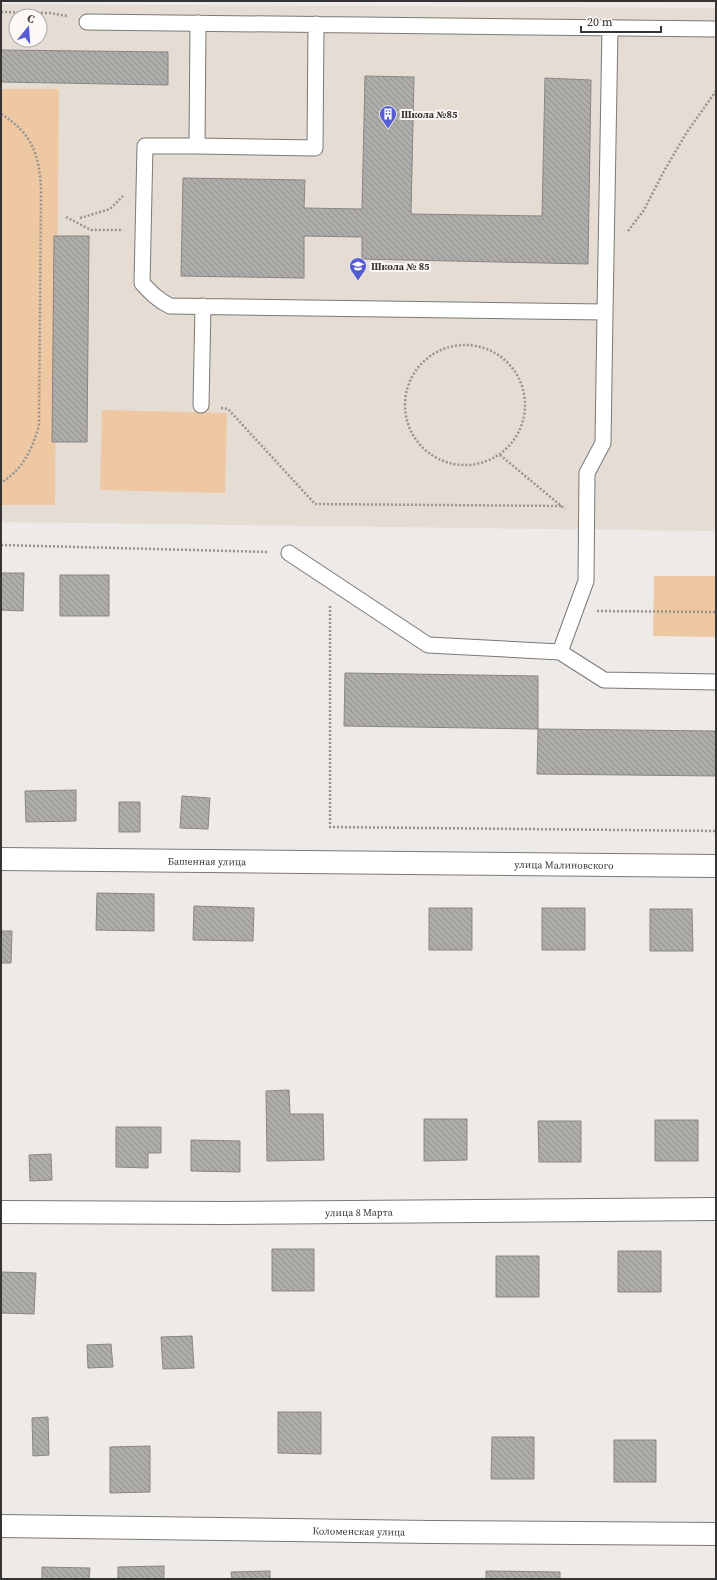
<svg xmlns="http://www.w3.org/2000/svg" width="717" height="1580" font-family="'Source Serif 4',serif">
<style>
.built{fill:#e5dcd4;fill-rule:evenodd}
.park{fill:#eec8a2}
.building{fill:url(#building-back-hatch);stroke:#898683}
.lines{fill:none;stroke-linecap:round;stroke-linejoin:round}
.service-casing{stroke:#7b7976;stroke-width:17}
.minor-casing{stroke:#7b7976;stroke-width:24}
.path{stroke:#969492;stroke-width:2.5;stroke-dasharray:2 2;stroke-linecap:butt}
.service{stroke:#fff;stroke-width:15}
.minor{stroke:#fff;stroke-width:22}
.labels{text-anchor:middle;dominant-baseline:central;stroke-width:4;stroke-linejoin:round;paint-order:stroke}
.poi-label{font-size:10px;font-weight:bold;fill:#353433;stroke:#fbf8f5;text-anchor:start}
.street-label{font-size:10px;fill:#353433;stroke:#fbf8f5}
</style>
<defs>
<pattern id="building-back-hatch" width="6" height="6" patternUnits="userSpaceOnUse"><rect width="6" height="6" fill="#afadaa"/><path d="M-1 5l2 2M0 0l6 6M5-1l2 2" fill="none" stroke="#8f8e8b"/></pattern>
</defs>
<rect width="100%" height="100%" fill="#edeae7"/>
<!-- built -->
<path class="built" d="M 1,4 L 716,8 L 716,531 L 1,522 ZM 16,16 L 40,16 L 40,40 L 16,40 Z"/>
<!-- park -->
<path class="park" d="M 1,89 L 59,89 L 55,505 L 1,505 Z
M 102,410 L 227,413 L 225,493 L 100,490 Z
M 654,576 L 716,576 L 716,637 L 653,636 Z"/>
<!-- building -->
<path class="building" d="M 1,50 L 168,52 L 168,85 L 1,82 Z
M 365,76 L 414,77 L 411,214 L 542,216 L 545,78 L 591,80 L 588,264 L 362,259 L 362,237 L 304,236 L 304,278 L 181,276 L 183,178 L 305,180 L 304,208 L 362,209 Z
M 54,236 L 89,236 L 87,442 L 52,442 Z
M 1,573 L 24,573 L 23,611 L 1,610 Z
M 60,575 L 109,575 L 109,616 L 60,616 Z
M 345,673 L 538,676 L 538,729 L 344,726 Z
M 538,729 L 716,731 L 716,776 L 537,774 Z
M 76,790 L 76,821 L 26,822 L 25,791 Z
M 182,796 L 210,798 L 208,829 L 180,828 Z
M 119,802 L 140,802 L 140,832 L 119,832 Z
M 97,893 L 154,894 L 154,931 L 96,930 Z
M 194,906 L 254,908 L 253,941 L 193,940 Z
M 429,908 L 472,908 L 472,950 L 429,950 Z
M 542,908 L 585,908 L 585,950 L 542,950 Z
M 650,909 L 692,909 L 693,951 L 650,951 Z
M 1,931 L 12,931 L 11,963 L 1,963 Z
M 289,1090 L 290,1114 L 323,1114 L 324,1160 L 267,1161 L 266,1091 Z
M 424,1119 L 467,1119 L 467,1160 L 424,1161 Z
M 655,1120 L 698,1120 L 698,1161 L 655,1161 Z
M 538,1121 L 581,1121 L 581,1162 L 539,1162 Z
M 116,1127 L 161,1127 L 161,1153 L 148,1153 L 148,1168 L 116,1167 Z
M 191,1140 L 240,1141 L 240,1172 L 191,1171 Z
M 51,1154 L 52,1180 L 30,1181 L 29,1155 Z
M 272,1249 L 314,1249 L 314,1291 L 272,1291 Z
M 618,1251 L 661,1251 L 661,1292 L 618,1292 Z
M 496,1256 L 539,1256 L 539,1297 L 496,1297 Z
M 1,1272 L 36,1273 L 34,1314 L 1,1313 Z
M 192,1336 L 194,1368 L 163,1369 L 161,1337 Z
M 111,1344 L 113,1367 L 88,1368 L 87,1345 Z
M 278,1412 L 321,1412 L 321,1454 L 278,1453 Z
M 48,1417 L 49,1455 L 33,1456 L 32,1418 Z
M 492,1437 L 534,1437 L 534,1479 L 491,1479 Z
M 614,1440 L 656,1440 L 656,1482 L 614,1482 Z
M 150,1446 L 150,1492 L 110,1493 L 110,1447 Z
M 164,1566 L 164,1579 L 118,1579 L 118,1567 Z
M 42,1567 L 90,1568 L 89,1579 L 42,1579 Z
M 270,1571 L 270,1579 L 232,1579 L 231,1572 Z
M 486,1571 L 560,1572 L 560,1579 L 486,1579 Z"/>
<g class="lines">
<!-- service casing -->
<g class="service-casing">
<path id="service" d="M 87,22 L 716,29
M 198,23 L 197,146 L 145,146 L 142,283 C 151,293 158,300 170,306 L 605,312 L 610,28
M 197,146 L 315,148 L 316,24
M 201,405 L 203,306
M 289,553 L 428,645 L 560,652 L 604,680 L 716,682
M 560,652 L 586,581 L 587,473 L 603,443 L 605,312"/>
</g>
<!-- minor casing -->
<g class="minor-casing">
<g id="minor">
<path id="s1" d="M 1,859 L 716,866"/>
<path id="s2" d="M 1,1212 L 225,1213 L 716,1209"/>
<path id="s3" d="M 1,1526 L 430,1532 L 716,1534"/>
</g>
</g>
<!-- path -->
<path class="path" d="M 1,12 L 50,13 L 67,16
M 1,114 C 32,133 40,155 41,192 L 39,426 C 31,451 24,468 1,483
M 66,217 L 91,230 L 123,230
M 80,218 L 110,209 L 123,196
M 628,231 L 644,210 L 664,171 L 687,132 L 716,91
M405 405a60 60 0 1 1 120 0a60 60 0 1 1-120 0Z
M 221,408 L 228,409 L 315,504 L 561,506
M 500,455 L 565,509
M 1,545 L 269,552
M 330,606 L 330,827 L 716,831
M 597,611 L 716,612"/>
<!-- service -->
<use href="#service" class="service"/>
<!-- minor -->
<use href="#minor" class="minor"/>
</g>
<!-- icons -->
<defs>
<g id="building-pin" transform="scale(0.9)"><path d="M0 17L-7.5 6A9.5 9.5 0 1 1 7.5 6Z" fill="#565dd4" stroke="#fbf8f5"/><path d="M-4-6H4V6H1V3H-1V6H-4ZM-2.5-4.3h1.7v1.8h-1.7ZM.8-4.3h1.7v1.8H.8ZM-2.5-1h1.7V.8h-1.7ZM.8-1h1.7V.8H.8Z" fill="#fff"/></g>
<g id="school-pin" transform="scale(0.9)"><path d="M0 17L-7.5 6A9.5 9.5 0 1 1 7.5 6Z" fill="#565dd4" stroke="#fbf8f5"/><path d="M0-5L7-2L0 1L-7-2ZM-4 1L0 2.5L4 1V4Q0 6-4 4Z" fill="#fff"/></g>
</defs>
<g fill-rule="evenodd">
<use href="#building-pin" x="388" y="114"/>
<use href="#school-pin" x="358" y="266"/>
</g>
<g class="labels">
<!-- poi labels -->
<g class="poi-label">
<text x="401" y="114">Школа №85</text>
<text x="371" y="266">Школа № 85</text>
</g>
<!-- street labels -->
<g class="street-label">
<text stroke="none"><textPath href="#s1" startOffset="206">Башенная улица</textPath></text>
<text stroke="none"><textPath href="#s1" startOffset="563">улица Малиновского</textPath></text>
<text stroke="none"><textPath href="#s2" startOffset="358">улица 8 Марта</textPath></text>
<text stroke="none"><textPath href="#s3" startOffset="358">Коломенская улица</textPath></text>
</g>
</g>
<!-- border -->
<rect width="717" height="1580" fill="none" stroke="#353433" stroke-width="4"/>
<!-- north arrow -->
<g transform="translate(28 28) rotate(17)"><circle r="19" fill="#fbf8f5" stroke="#acaaa7"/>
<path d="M0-3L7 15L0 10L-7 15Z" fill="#565dd4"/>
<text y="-6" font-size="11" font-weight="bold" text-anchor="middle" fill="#353433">С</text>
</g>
<!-- scale -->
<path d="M581 26v6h80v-6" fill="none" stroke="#353433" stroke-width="2"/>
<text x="587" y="26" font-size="12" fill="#353433" stroke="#fbf8f5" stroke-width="3" paint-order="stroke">20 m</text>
</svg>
